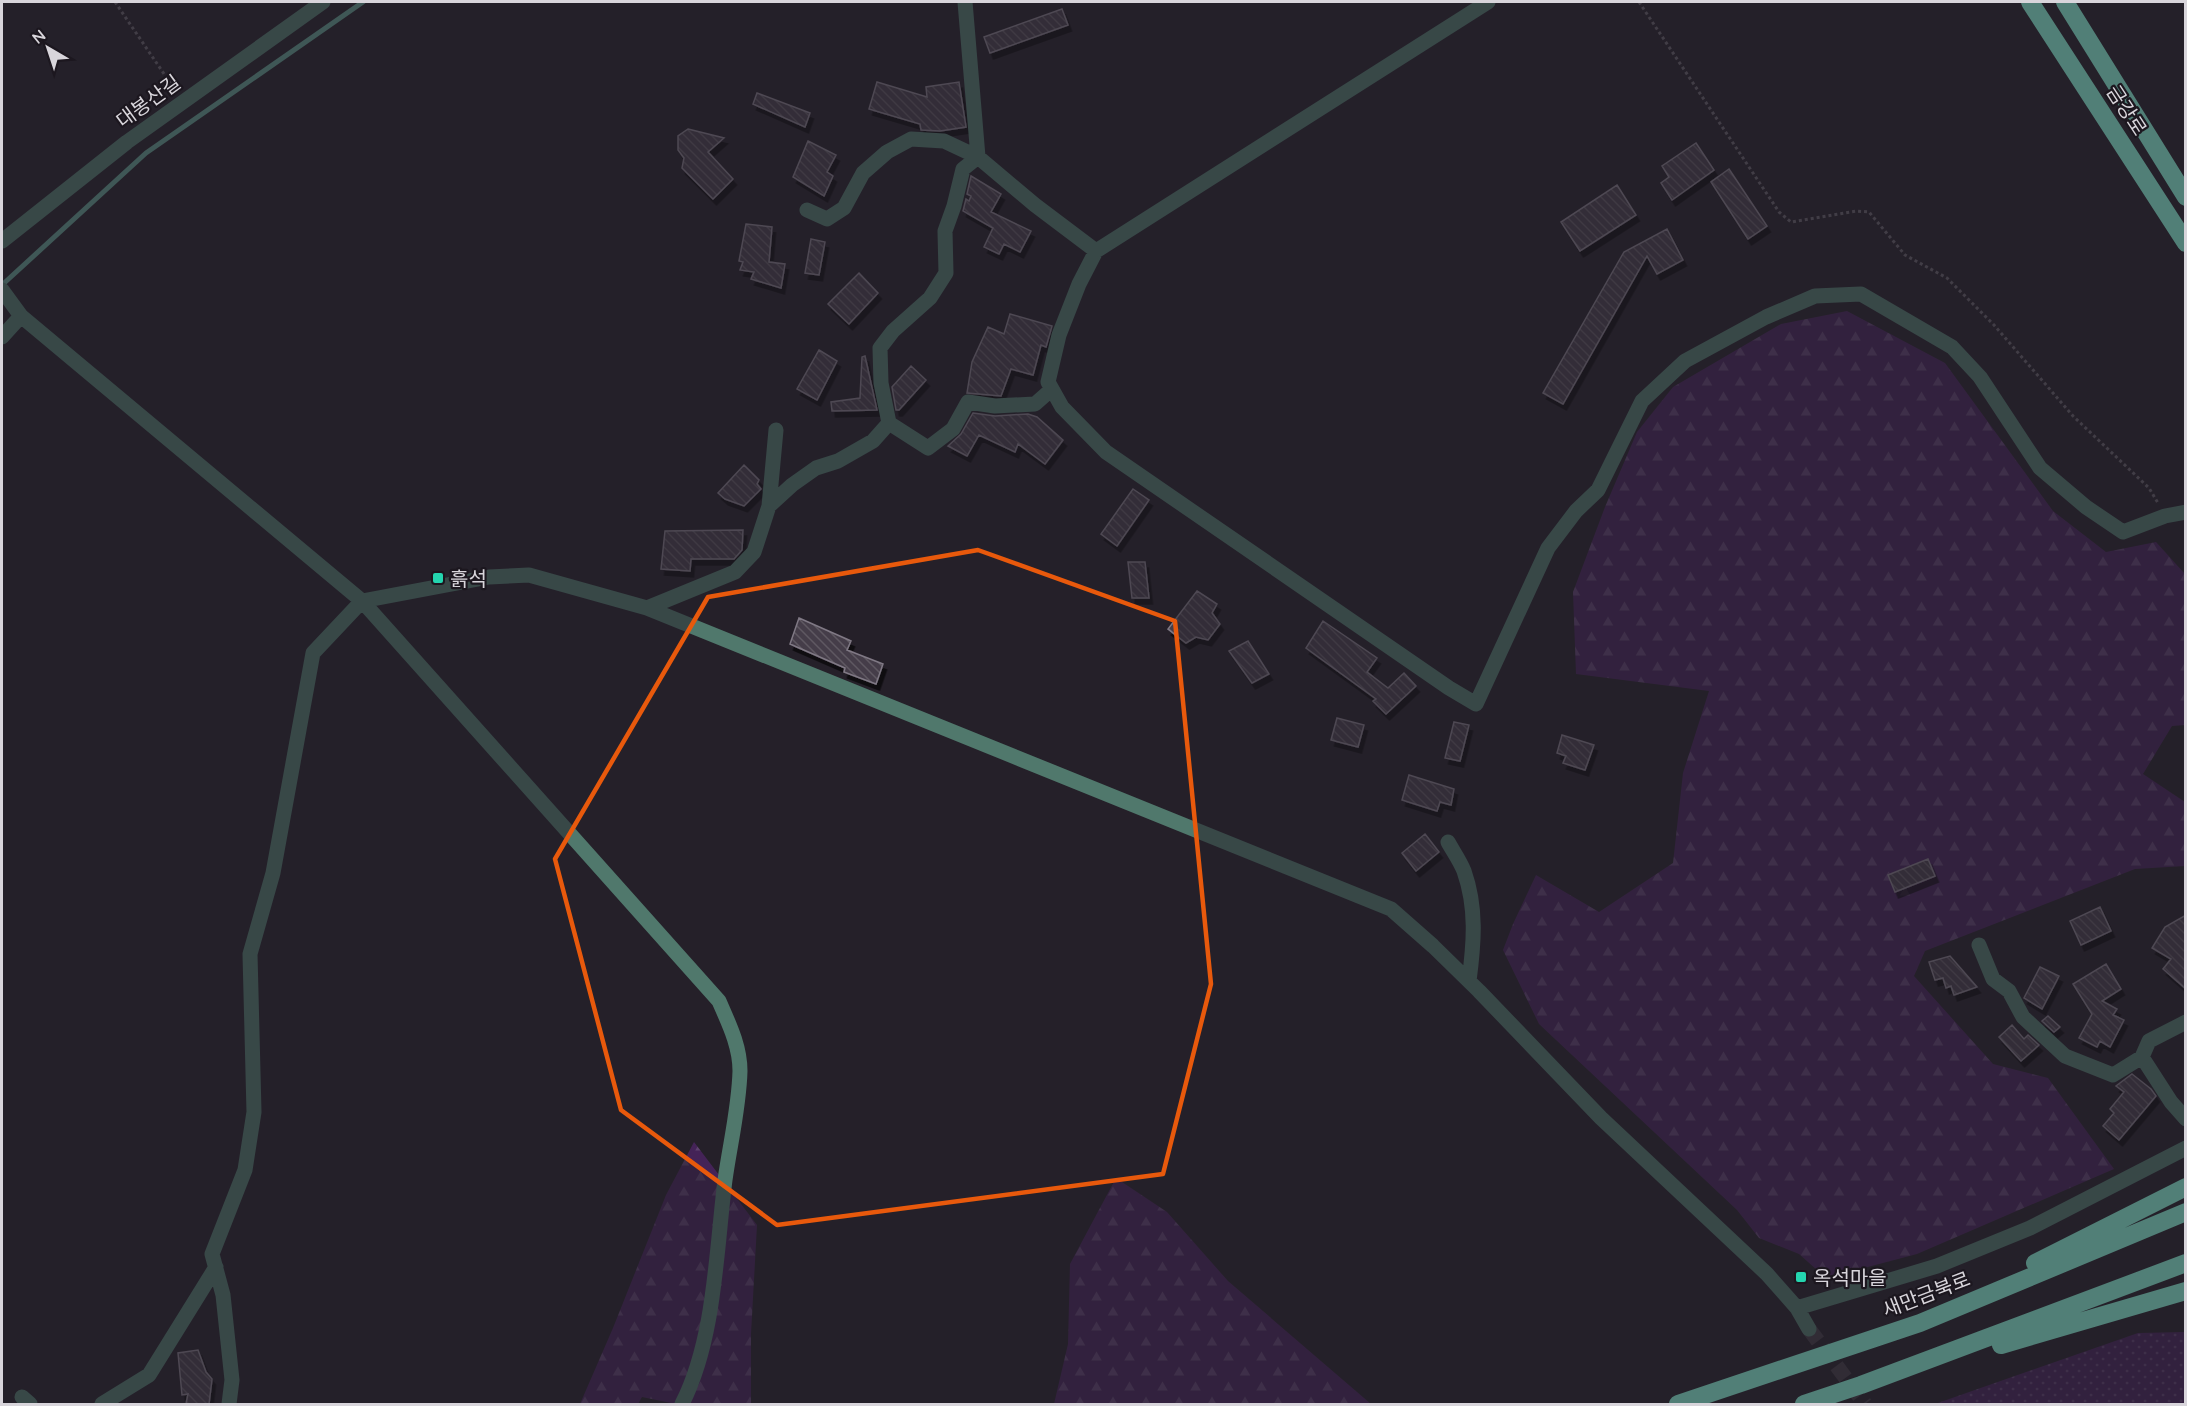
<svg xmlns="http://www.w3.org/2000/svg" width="2187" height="1406" font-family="Quicksand,'Noto Sans KR',sans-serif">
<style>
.green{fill:url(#green-dots)}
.forest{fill:url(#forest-firs)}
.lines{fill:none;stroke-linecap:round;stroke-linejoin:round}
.stream{stroke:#5f9a8c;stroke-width:5}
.building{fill:url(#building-back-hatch);stroke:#807985;stroke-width:1.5;filter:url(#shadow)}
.minor-tunnel{stroke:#403b44;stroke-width:15;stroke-dasharray:15 8;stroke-linecap:butt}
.path{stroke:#656068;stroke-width:3;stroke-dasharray:3 3;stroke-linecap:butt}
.minor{stroke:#50786c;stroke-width:15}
.highway{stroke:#87f2d4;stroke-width:18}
.marked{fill:none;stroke:#e8590c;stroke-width:4.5;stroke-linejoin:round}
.poi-dot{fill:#24d5af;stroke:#1c171f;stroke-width:2}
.labels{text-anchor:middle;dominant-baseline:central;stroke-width:4.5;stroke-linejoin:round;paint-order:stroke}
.street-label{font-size:20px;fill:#d8d5db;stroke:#1c171f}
.poi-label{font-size:20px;fill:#d8d5db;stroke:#1c171f;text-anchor:start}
</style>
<defs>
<pattern id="green-dots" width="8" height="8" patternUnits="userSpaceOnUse" patternTransform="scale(1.5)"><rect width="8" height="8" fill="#442357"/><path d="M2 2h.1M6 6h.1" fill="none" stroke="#5e426f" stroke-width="1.8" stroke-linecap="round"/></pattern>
<pattern id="forest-firs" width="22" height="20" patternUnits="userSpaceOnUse" patternTransform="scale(1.5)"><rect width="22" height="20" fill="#442357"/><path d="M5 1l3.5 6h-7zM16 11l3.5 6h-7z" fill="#5e426f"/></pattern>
<pattern id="building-back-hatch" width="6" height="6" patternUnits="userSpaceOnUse" patternTransform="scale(1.5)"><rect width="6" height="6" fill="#443e48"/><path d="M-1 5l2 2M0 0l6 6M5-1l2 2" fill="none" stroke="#5e5962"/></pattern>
<filter id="shadow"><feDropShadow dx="3.5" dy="6" stdDeviation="0" flood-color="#0009"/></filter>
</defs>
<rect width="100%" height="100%" fill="#252029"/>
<!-- green -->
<path class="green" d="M 2185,1332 L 2185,1404 L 1935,1404 L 2138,1333 Z"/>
<!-- forest -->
<path class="forest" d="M 1847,311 L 1945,363 L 2053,511 L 2106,552 L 2156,542 L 2185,574 L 2185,725 L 2172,726 L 2143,774 L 2185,802 L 2185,866 L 2135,869 L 1925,951 L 1914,976 L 1993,1064 L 2048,1078 L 2114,1169 L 1917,1254 L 1826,1278 L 1799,1254 L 1759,1238 L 1737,1210 L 1539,1024 L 1503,950 L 1513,924 L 1536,875 L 1599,912 L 1673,863 L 1683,773 L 1709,691 L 1576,674 L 1573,592 L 1605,507 L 1637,432 L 1673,387 L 1781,324 Z
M 694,1142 L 757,1225 L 751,1334 L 751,1404 L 676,1404 L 642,1397 L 638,1404 L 580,1404 L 613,1328 L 666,1195 Z
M 1116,1178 L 1167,1212 L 1228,1281 L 1371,1404 L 1054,1404 L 1068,1344 L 1070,1264 Z"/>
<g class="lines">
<!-- stream -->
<path class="stream" d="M 2,285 L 146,153 L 363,2"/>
</g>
<!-- building -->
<path class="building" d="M 1062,9 L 1068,25 L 990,53 L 984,37 Z
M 877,82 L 927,97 L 926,87 L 959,82 L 966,127 L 940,131 L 921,130 L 920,124 L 869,109 Z
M 757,93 L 810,113 L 805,127 L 753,104 Z
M 688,129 L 724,138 L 708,152 L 733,179 L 713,199 L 682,168 L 684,158 L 678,150 L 678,136 Z
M 808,141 L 836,155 L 827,172 L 833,176 L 824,196 L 793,177 Z
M 1696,143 L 1714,170 L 1672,200 L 1661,183 L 1669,177 L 1662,166 Z
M 1729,169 L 1767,226 L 1748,239 L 1711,182 Z
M 971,176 L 1001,194 L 991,212 L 1031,231 L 1020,252 L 1004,244 L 999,254 L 984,247 L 993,228 L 963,211 L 966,199 L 969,201 L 971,196 L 967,194 Z
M 1617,185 L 1636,215 L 1580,251 L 1561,222 Z
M 746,224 L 772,227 L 769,262 L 785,264 L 781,288 L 751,279 L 754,272 L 740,270 L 743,262 L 739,261 Z
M 1667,229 L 1683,260 L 1657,274 L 1647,256 L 1563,404 L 1543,393 L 1624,252 Z
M 811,239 L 825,242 L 819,275 L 805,273 Z
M 859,273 L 878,293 L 849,324 L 828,304 Z
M 1010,314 L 1052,326 L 1046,347 L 1041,345 L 1033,375 L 1011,369 L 1001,396 L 967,393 L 972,362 L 988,327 L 1004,334 Z
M 819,350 L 837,361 L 817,400 L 797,389 Z
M 865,356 L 877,410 L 832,411 L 831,402 L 860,398 L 862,357 Z
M 911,366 L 926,380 L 899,410 L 896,410 L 892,387 Z
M 973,413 L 995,416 L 1028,414 L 1037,417 L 1063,440 L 1045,464 L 1018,444 L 1015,452 L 979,435 L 967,456 L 948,446 L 961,434 Z
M 744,465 L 759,480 L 757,484 L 761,489 L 744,506 L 725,499 L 718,493 Z
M 1133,489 L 1149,500 L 1117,546 L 1101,534 Z
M 743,530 L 742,550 L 734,559 L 691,559 L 690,571 L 661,569 L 665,531 Z
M 1128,562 L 1145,562 L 1149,598 L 1132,598 Z
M 1197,591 L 1217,604 L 1212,613 L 1220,624 L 1208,640 L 1196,637 L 1186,643 L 1168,629 Z
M 799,618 L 851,641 L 847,650 L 883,664 L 876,684 L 844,672 L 845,668 L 790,644 Z
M 1323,621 L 1377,658 L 1367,672 L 1388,688 L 1404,673 L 1416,686 L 1386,714 L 1373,701 L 1376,699 L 1306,648 Z
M 1248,641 L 1269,674 L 1252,683 L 1229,651 Z
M 1337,718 L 1364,725 L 1358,747 L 1331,740 Z
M 1454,722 L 1469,725 L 1460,761 L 1445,758 Z
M 1562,735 L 1594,745 L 1585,770 L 1563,763 L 1566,756 L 1557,753 Z
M 1409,775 L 1454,789 L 1451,805 L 1440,802 L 1437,811 L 1402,800 Z
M 1425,834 L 1439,852 L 1416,871 L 1402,853 Z
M 1928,859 L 1935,876 L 1895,892 L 1888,875 Z
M 2100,907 L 2111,931 L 2081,945 L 2070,921 Z
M 2186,915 L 2186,989 L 2163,969 L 2171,959 L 2152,948 L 2165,927 Z
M 1950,956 L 1977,987 L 1954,995 L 1951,986 L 1946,988 L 1943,978 L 1935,980 L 1929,962 Z
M 2106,964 L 2121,989 L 2102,1001 L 2117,1009 L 2113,1015 L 2124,1020 L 2110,1047 L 2100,1041 L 2097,1047 L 2079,1038 L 2092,1014 L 2073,984 Z
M 2040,967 L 2059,976 L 2042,1009 L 2024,998 Z
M 2048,1016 L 2060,1027 L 2054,1032 L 2042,1021 Z
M 2012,1025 L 2024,1039 L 2028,1035 L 2039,1045 L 2021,1061 L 1999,1037 Z
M 2132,1074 L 2151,1089 L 2156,1096 L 2119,1140 L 2103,1126 L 2114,1113 L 2110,1109 L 2124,1092 L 2116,1086 Z
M 198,1350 L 206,1372 L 212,1379 L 209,1404 L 186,1404 L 188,1394 L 182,1395 L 178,1353 Z"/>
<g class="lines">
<!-- minor-tunnel -->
<path class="minor-tunnel" d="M 1809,1329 L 1865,1404"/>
<!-- path -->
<path class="path" d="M 115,2 L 175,90
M 1639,2 L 1779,212 L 1791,222 L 1856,211 L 1869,212 L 1905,255 L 1947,278 L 1994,325 L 2073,416 L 2149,488 L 2158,503"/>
<!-- minor -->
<path class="minor" d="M 807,210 L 827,219 L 844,208 L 863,173 L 887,152 L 911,139 L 944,141 L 978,157 L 1035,205 L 1096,251 L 1079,284 L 1059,335 L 1048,382 L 1062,407 L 1106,452 L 1449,688 L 1476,704 L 1548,548 L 1576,511 L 1598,490 L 1642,401 L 1685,361 L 1766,317 L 1815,296 L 1861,294 L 1952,347 L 1980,377 L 2040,468 L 2086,507 L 2123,532 L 2165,516 L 2186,512
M 2,241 L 127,142 L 323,2
M 1096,251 L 1488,2
M 2,290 L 21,316 L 362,601 L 719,1001 C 729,1024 740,1046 740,1071 C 739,1108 730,1144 725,1180 C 716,1252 715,1339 682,1404
M 2,337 L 21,316
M 889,423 L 928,448 L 953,429 L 968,402 L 995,406 L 1035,404 L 1052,389
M 769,506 L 792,485 L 816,468 L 838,461 L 873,441 L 889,423 L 881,383 L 880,348 L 893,331 L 930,298 L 946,273 L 945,231 L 954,206 L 963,169 L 978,157 L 965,2
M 647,608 L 735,572 L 754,552 L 769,506 L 776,430
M 1448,842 C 1453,851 1460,861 1464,871 C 1477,908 1474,943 1469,981
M 1979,945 L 1993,979 L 2009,991 L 2023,1017 L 2065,1056 L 2113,1075 L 2142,1057
M 2186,1022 L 2149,1041 L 2142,1057 L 2171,1102 L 2186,1119
M 1797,1308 L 1937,1266 L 2030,1228 L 2186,1148
M 22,1397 L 30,1404
M 102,1404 L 149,1375 L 216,1267
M 229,1404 L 232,1380 L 223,1295 L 212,1254 L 245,1170 L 254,1112 L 250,954 L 273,873 L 313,653 L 362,601 L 489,577 L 529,575 L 647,608 L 1391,909 L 1433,946 L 1479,991 L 1601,1118 L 1767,1274 L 1797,1308 L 1809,1329"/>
<!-- highway -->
<path class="highway" d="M 2030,2 L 2186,243
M 2065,2 L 2186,197
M 2035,1263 L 2186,1187
M 2001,1345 L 2186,1291
M 1678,1404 L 1920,1323 L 2186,1212
M 1804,1404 L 1861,1385 L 2186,1263"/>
</g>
<!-- marked area -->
<path d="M0 0H2187V1406H0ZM 978,550 L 1175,621 L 1211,984 L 1163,1174 L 777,1225 L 621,1110 L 555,859 L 708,597 Z" fill="#252029" fill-opacity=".55" fill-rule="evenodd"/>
<path class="marked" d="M 978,550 L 1175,621 L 1211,984 L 1163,1174 L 777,1225 L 621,1110 L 555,859 L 708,597 Z"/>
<!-- markers -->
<g class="poi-dot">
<rect x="432" y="572" width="12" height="12" rx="3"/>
<rect x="1795" y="1271" width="12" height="12" rx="3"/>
</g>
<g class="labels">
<!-- street labels -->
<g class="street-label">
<text transform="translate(148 101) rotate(-36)">대봉산길</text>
<text transform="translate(2127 110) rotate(57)">금강로</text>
<text transform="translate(1926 1294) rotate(-21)">새만금북로</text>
</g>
<!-- poi labels -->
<g class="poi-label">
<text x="450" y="578">흙석</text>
<text x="1813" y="1277">옥석마을</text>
</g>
</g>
<!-- border -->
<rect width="2187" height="1406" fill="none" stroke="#d8d5db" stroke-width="6"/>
<!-- north arrow -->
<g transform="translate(48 48) rotate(321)" stroke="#1c171f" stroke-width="4.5" paint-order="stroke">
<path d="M0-4.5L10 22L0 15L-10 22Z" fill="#d8d5db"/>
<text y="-9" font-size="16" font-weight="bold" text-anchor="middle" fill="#d8d5db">N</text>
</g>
</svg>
